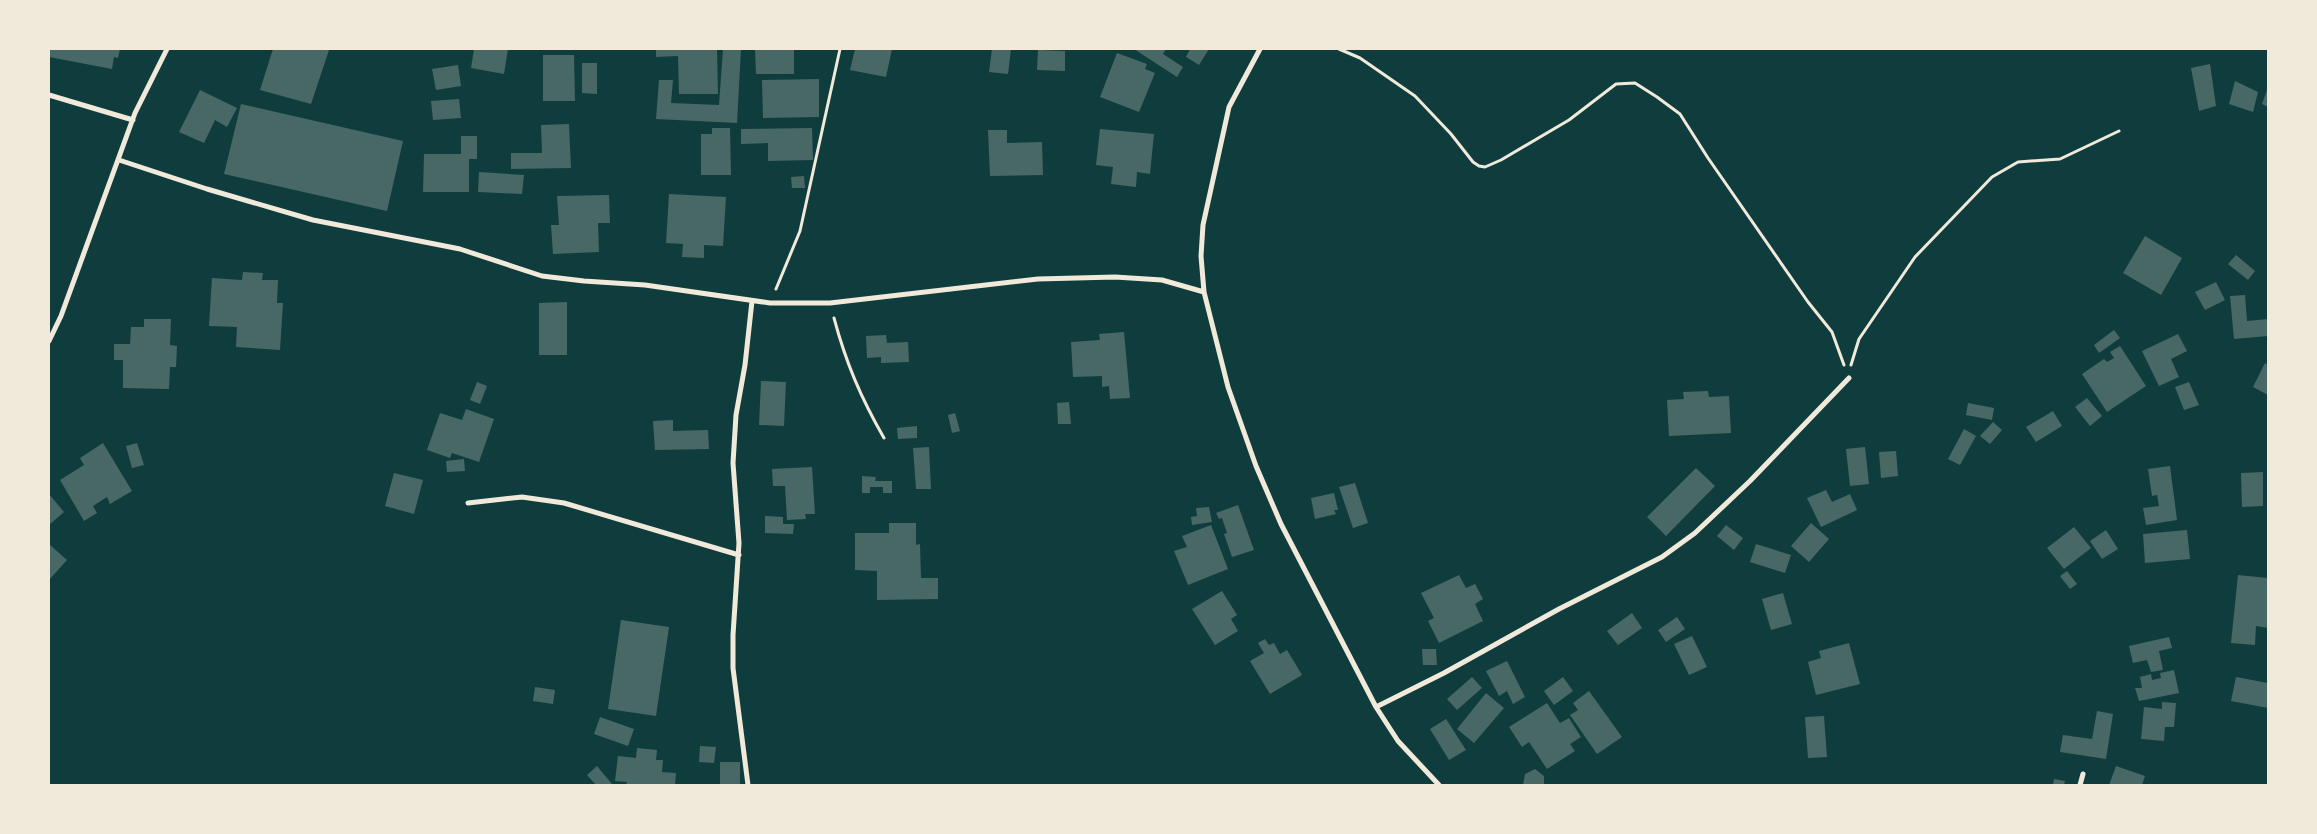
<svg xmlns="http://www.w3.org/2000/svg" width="2317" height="834" font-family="'PT Sans Narrow',sans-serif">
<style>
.building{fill:#486865}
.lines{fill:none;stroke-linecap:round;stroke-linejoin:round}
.path{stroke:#f1e9da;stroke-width:3}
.minor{stroke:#f1e9da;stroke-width:5}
</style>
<rect width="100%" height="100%" fill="#0f3d3e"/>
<!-- building -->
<path class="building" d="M 49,49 L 120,49 L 118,58 L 114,57 L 112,69 L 49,57 Z
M 273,49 L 329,50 L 311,104 L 260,90 Z
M 474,49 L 508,49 L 504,74 L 471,68 Z
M 656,49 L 717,49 L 718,94 L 679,94 L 678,56 L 656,57 Z
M 723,49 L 741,49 L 737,123 L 656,119 L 659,80 L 673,80 L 671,103 L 719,105 Z
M 755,49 L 794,49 L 794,74 L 756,74 Z
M 855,49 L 892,49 L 886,77 L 850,70 Z
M 992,49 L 1011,49 L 1008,74 L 989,72 Z
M 1134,49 L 1166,49 L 1163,54 L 1183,67 L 1177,77 Z
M 1190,49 L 1209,49 L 1199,65 L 1186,57 Z
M 1038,50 L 1065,51 L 1065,71 L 1037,70 Z
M 1117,53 L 1147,64 L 1145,69 L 1155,73 L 1139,112 L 1100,97 Z
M 543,55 L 574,55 L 575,101 L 543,101 Z
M 582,63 L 597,63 L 597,94 L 582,93 Z
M 2210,64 L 2216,106 L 2199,111 L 2191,68 Z
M 458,65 L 461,86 L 436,90 L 432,69 Z
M 819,79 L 819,117 L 763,118 L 762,80 Z
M 2235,81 L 2258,92 L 2253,112 L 2229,104 Z
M 2268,87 L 2268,107 L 2262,104 Z
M 200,90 L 237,108 L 227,127 L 215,120 L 204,143 L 179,132 Z
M 459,99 L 461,118 L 433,120 L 431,101 Z
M 241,104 L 403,141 L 387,211 L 224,174 Z
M 569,124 L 571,168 L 511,169 L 511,153 L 542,153 L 541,125 Z
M 712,128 L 730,128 L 731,175 L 701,175 L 701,134 L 712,134 Z
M 812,128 L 813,160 L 768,161 L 768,143 L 741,144 L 741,129 Z
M 1100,129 L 1154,134 L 1150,174 L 1137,172 L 1136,187 L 1111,184 L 1113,167 L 1096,165 Z
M 988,130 L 1007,130 L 1007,143 L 1042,142 L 1043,175 L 990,176 Z
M 461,136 L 477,136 L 477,159 L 469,159 L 469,192 L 423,192 L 424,154 L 461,154 Z
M 479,172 L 524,175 L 522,194 L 478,192 Z
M 804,176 L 805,188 L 792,188 L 791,177 Z
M 669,194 L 726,197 L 723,246 L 704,245 L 704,258 L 682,257 L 683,244 L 666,243 Z
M 609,195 L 610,223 L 598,223 L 599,252 L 553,254 L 551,225 L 559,225 L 557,196 Z
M 2145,236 L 2182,258 L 2161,295 L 2123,273 Z
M 2236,255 L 2255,271 L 2248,280 L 2228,264 Z
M 243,272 L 263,273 L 262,280 L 278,280 L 277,303 L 283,303 L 280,350 L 236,347 L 237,327 L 209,326 L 212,278 L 242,280 Z
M 2216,282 L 2225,300 L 2205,310 L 2195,292 Z
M 2245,295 L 2247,321 L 2268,319 L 2268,336 L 2234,339 L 2230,296 Z
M 567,302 L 567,355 L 539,355 L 539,303 Z
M 144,319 L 171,319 L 170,345 L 177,346 L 176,367 L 170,367 L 169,389 L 123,388 L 123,360 L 114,360 L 114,344 L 130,344 L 131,327 L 144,327 Z
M 2114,330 L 2120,338 L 2099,353 L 2094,345 Z
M 1124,332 L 1130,398 L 1110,399 L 1109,386 L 1102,387 L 1102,376 L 1073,377 L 1071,342 L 1100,340 L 1099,334 Z
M 2178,334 L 2187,351 L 2171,359 L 2179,377 L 2159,386 L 2142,351 Z
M 886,335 L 887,343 L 908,342 L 909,362 L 881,363 L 881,357 L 867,358 L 866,336 Z
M 2120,346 L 2146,386 L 2107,412 L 2082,374 L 2104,359 L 2107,362 L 2114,358 L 2110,352 Z
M 2265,363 L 2268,365 L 2268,395 L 2253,387 Z
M 761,381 L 786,382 L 784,426 L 759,425 Z
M 477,382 L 487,386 L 480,404 L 470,400 Z
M 2189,382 L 2199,405 L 2184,410 L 2175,387 Z
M 1708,391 L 1709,397 L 1729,396 L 1731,433 L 1669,436 L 1667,400 L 1684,399 L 1683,392 Z
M 2087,398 L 2102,416 L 2090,426 L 2075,407 Z
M 1069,402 L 1071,424 L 1058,424 L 1057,403 Z
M 1968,403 L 1994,408 L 1992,420 L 1966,415 Z
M 466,409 L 494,419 L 479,462 L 452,453 L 450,458 L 427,450 L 440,413 L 462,420 Z
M 2053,411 L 2062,426 L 2036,442 L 2026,427 Z
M 955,413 L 960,431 L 952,433 L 948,415 Z
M 673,420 L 673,431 L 708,430 L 709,449 L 655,450 L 653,421 Z
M 1993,422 L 2002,430 L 1990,444 L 1980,436 Z
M 917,426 L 917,438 L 898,439 L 897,428 Z
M 1964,429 L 1976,436 L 1960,465 L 1948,459 Z
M 103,443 L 132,491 L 110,504 L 107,497 L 93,506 L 97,513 L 84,521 L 60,480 L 84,465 L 80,458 Z
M 137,443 L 144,465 L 132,468 L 126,446 Z
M 929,447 L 931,489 L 916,489 L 913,448 Z
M 1865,447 L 1869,484 L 1850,486 L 1846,449 Z
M 1896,451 L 1898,476 L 1881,478 L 1879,452 Z
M 464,459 L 465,471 L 447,472 L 446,461 Z
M 2170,466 L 2177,520 L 2146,525 L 2143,508 L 2159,506 L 2157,495 L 2152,496 L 2148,469 Z
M 812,467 L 815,514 L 805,514 L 806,519 L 787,520 L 785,486 L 773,486 L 772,469 Z
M 1696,468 L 1715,486 L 1666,536 L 1647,517 Z
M 2263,472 L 2263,506 L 2242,507 L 2241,473 Z
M 394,473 L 423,480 L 414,514 L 385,506 Z
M 862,476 L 876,477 L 875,481 L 892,481 L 892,493 L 883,493 L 883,487 L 870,487 L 870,493 L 862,493 Z
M 1355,483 L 1368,523 L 1353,528 L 1339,487 Z
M 1826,490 L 1832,502 L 1850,494 L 1857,510 L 1821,527 L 1807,498 Z
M 1334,493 L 1338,510 L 1334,510 L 1336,514 L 1315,519 L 1311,498 Z
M 49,494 L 64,512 L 49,525 Z
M 1238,505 L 1254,550 L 1232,557 L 1224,534 L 1227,533 L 1222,518 L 1219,519 L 1216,513 Z
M 1209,507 L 1212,522 L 1192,525 L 1191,517 L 1197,516 L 1196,508 Z
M 765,516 L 783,517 L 783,524 L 794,524 L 793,534 L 765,533 Z
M 889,523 L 916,523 L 916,545 L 920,544 L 921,578 L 938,578 L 938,599 L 877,600 L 877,571 L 855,570 L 855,533 L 889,533 Z
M 1811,523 L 1829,539 L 1809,562 L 1791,546 Z
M 1211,525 L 1228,569 L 1188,585 L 1174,551 L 1187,547 L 1182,536 Z
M 1726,525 L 1743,538 L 1734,550 L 1717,536 Z
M 2074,527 L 2091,548 L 2064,569 L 2047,548 Z
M 2106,530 L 2118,549 L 2102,559 L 2090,541 Z
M 2187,530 L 2190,559 L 2145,563 L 2143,534 Z
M 49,544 L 67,560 L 49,580 Z
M 1756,544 L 1791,555 L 1785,573 L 1750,562 Z
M 2067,571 L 2077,584 L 2070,589 L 2060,576 Z
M 1459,575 L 1466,588 L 1475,584 L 1483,599 L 1475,604 L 1483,621 L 1439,643 L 1428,621 L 1434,618 L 1421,593 Z
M 2238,575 L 2268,578 L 2268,628 L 2256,626 L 2255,645 L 2231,643 Z
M 1222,591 L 1237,615 L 1231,619 L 1238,631 L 1215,645 L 1192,609 Z
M 1783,593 L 1792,624 L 1771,630 L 1762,599 Z
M 1632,613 L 1642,628 L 1618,645 L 1607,631 Z
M 1677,617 L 1685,629 L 1666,642 L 1658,630 Z
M 621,620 L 669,627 L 656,716 L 608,709 Z
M 1692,636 L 1707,667 L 1689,675 L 1674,644 Z
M 2169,637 L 2172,648 L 2159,651 L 2163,670 L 2151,672 L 2147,660 L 2133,663 L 2129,646 Z
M 1265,639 L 1269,645 L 1274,643 L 1280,654 L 1287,650 L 1302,675 L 1270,694 L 1250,661 L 1264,653 L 1258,643 Z
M 1849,643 L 1860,684 L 1816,695 L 1808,662 L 1821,658 L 1819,651 Z
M 1422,649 L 1436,649 L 1437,665 L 1423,665 Z
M 1507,661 L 1525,697 L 1513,704 L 1507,691 L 1499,696 L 1486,671 Z
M 2174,670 L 2179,693 L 2139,701 L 2135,688 L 2142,688 L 2140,677 L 2151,674 L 2152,680 L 2161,678 L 2160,673 Z
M 1472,677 L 1482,688 L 1457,710 L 1447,699 Z
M 1563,677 L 1573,691 L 1554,705 L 1544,691 Z
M 2236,677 L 2268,683 L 2268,708 L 2231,701 Z
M 535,687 L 555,690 L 553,704 L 533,701 Z
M 1589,691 L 1622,737 L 1597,754 L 1570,715 L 1578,710 L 1573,703 Z
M 1486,693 L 1504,708 L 1474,743 L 1457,729 Z
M 2162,702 L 2176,703 L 2174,727 L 2165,727 L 2164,741 L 2141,739 L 2144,707 L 2162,709 Z
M 1547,703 L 1560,723 L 1569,718 L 1581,737 L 1570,744 L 1575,751 L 1547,769 L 1529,742 L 1522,747 L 1509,727 Z
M 2097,711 L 2113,714 L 2106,759 L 2060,752 L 2063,735 L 2092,739 Z
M 1824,716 L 1827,757 L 1808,758 L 1805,717 Z
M 600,717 L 634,729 L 628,746 L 594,734 Z
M 1446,719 L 1466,750 L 1449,760 L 1430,729 Z
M 700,746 L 716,747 L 714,763 L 699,762 Z
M 637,748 L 657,750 L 656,760 L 663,760 L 662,772 L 676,773 L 675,785 L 626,785 L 627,782 L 615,781 L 618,756 L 636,758 Z
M 720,762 L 740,762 L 740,785 L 720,785 Z
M 597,766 L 612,784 L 610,785 L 596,785 L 587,775 Z
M 2116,766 L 2145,776 L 2142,785 L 2109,785 Z
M 1535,769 L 1544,776 L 1544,785 L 1523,785 L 1525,774 Z
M 2054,779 L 2065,781 L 2064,785 L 2053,785 Z"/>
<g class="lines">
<!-- path -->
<path class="path" d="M 1339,49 L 1360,58 L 1415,96 L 1451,134 L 1473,162 L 1479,166 L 1485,167 L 1501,160 L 1569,120 L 1616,84 L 1635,83 L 1657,97 L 1680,114 L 1708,158 L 1808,302 L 1832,332 L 1844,365
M 776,289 L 800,231 L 840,49
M 834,318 C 846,363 861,398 884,438
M 1851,365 L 1859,339 L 1915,257 L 1992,177 L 2018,162 L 2060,159 L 2119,131"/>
<!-- minor -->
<path class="minor" d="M 1260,49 L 1229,107 L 1203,225 L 1201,256 L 1204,292 L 1228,387 L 1256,466 L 1281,524 L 1376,707 L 1398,741 L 1439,785
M 49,95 L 133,120
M 119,160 L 207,189 L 313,220 L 460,249 L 542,276 L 584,281 L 645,285 L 770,303 L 830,303 L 1038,279 L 1115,277 L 1162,280 L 1204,292
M 49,341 L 61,316 L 135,113 L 167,49
M 468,503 L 522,497 L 564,503 L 739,555
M 1376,707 L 1444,673 L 1559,609 L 1662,557 L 1695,533 L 1750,481 L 1849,378
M 748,785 L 733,668 L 733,635 L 739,543 L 733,463 L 736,415 L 745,365 L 752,301
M 2080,785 L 2083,774"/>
</g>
<!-- border -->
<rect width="2317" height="834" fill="none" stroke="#f1e9da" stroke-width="100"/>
</svg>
